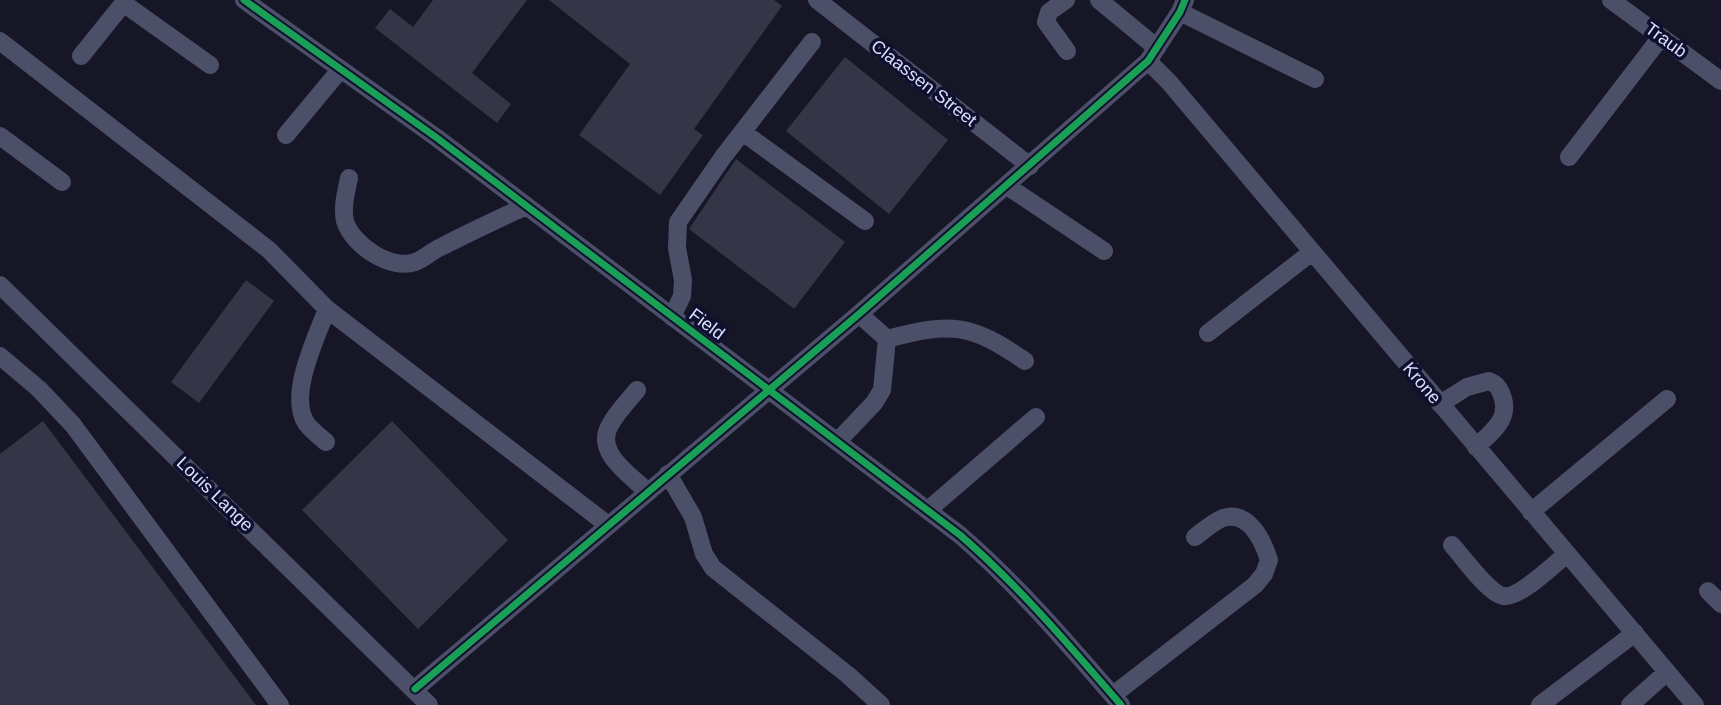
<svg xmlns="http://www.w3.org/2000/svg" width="1721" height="705" font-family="Arial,sans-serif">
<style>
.building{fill:#353548}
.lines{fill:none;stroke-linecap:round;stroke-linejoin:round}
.minor{stroke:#4b4f68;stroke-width:18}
.cycleway-casing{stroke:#0f102e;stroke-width:11}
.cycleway{stroke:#1a9f57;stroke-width:7}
.labels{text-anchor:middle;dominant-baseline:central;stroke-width:7;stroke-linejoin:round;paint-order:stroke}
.street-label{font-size:18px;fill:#dcdfff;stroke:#0f102e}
</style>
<rect width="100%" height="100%" fill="#161627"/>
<!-- building -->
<path class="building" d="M 433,0 L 527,0 L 472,73 L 511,104 L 497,123 L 375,28 L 390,9 L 413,27 Z
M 549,0 L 774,0 L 782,6 L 694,129 L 703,135 L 660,195 L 579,135 L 630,64 Z
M 845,57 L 948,140 L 889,214 L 786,131 Z
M 736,159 L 845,242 L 794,309 L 689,229 Z
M 246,280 L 274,301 L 199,403 L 171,382 Z
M 43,421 L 256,705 L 0,705 L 0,454 Z
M 392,421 L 508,540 L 418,629 L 302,510 Z"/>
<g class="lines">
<!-- minor -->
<path class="minor" d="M 244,0 L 437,138 L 960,535 C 1019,586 1070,646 1121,705
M 817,0 L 1030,166
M 1066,0 L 1049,12 L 1046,22 L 1067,51
M 1099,0 L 1157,48
M 1611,0 L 1721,81
M 123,3 L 210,65
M 1180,12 L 1315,79
M 0,41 L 269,250 L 327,309 L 608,525
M 81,56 L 126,0
M 1148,61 L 1169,82 L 1695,705
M 744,133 L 865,221
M 286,135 L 340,70
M 0,136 L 62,182
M 1569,157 L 1661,37
M 349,178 C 346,192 342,208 345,221 C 352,245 391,271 415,262 C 424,259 433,250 443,246 C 470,232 498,219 526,206
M 1007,186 L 1104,251
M 0,285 L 429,705
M 672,317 L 682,296 L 683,280 L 677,248 L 678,222 L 723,157 L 812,42
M 1208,333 L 1312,252
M 887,339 C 951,322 970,323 1025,361
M 0,356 L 39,389 L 73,425 L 280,705
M 637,390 C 628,401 617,412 610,425 C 594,452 630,475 647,491
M 1440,404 L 1467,387 L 1489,381 C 1496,384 1498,386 1501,393 C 1512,418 1493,431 1476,447
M 326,442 C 320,437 311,430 306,423 C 288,395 316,338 327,309
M 837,442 L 874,403 L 882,390 L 887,339 L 859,314
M 668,474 L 693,517 L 704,554 L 713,568 L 848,675 L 881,705
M 928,510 L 1036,417
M 1531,512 L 1667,399
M 1452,545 C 1463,557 1488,593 1503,596 C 1519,599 1554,564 1567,554
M 1708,591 L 1721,604
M 415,689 L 859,314 L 1148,61 L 1180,12 L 1185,0
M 1113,695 L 1255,585 L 1264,574 L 1269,560 C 1263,541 1249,510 1223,518 C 1213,522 1203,531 1195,537
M 1540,705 L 1635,633
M 1630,705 L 1667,672"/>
<!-- cycleway casing -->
<g class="cycleway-casing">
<path id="cycleway" d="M 244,0 L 437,138 L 960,535 C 1019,586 1070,646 1121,705
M 415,689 L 859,314 L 1148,61 L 1180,12 L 1185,0"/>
</g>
<!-- cycleway -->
<use href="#cycleway" class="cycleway"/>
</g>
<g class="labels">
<!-- street labels -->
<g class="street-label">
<text transform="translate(1666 40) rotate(36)">Traub</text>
<text transform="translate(924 83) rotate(38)">Claassen Street</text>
<text transform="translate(707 324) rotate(37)">Field</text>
<text transform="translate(1422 383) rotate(50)">Krone</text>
<text transform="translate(215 494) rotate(44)">Louis Lange</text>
</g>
</g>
</svg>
